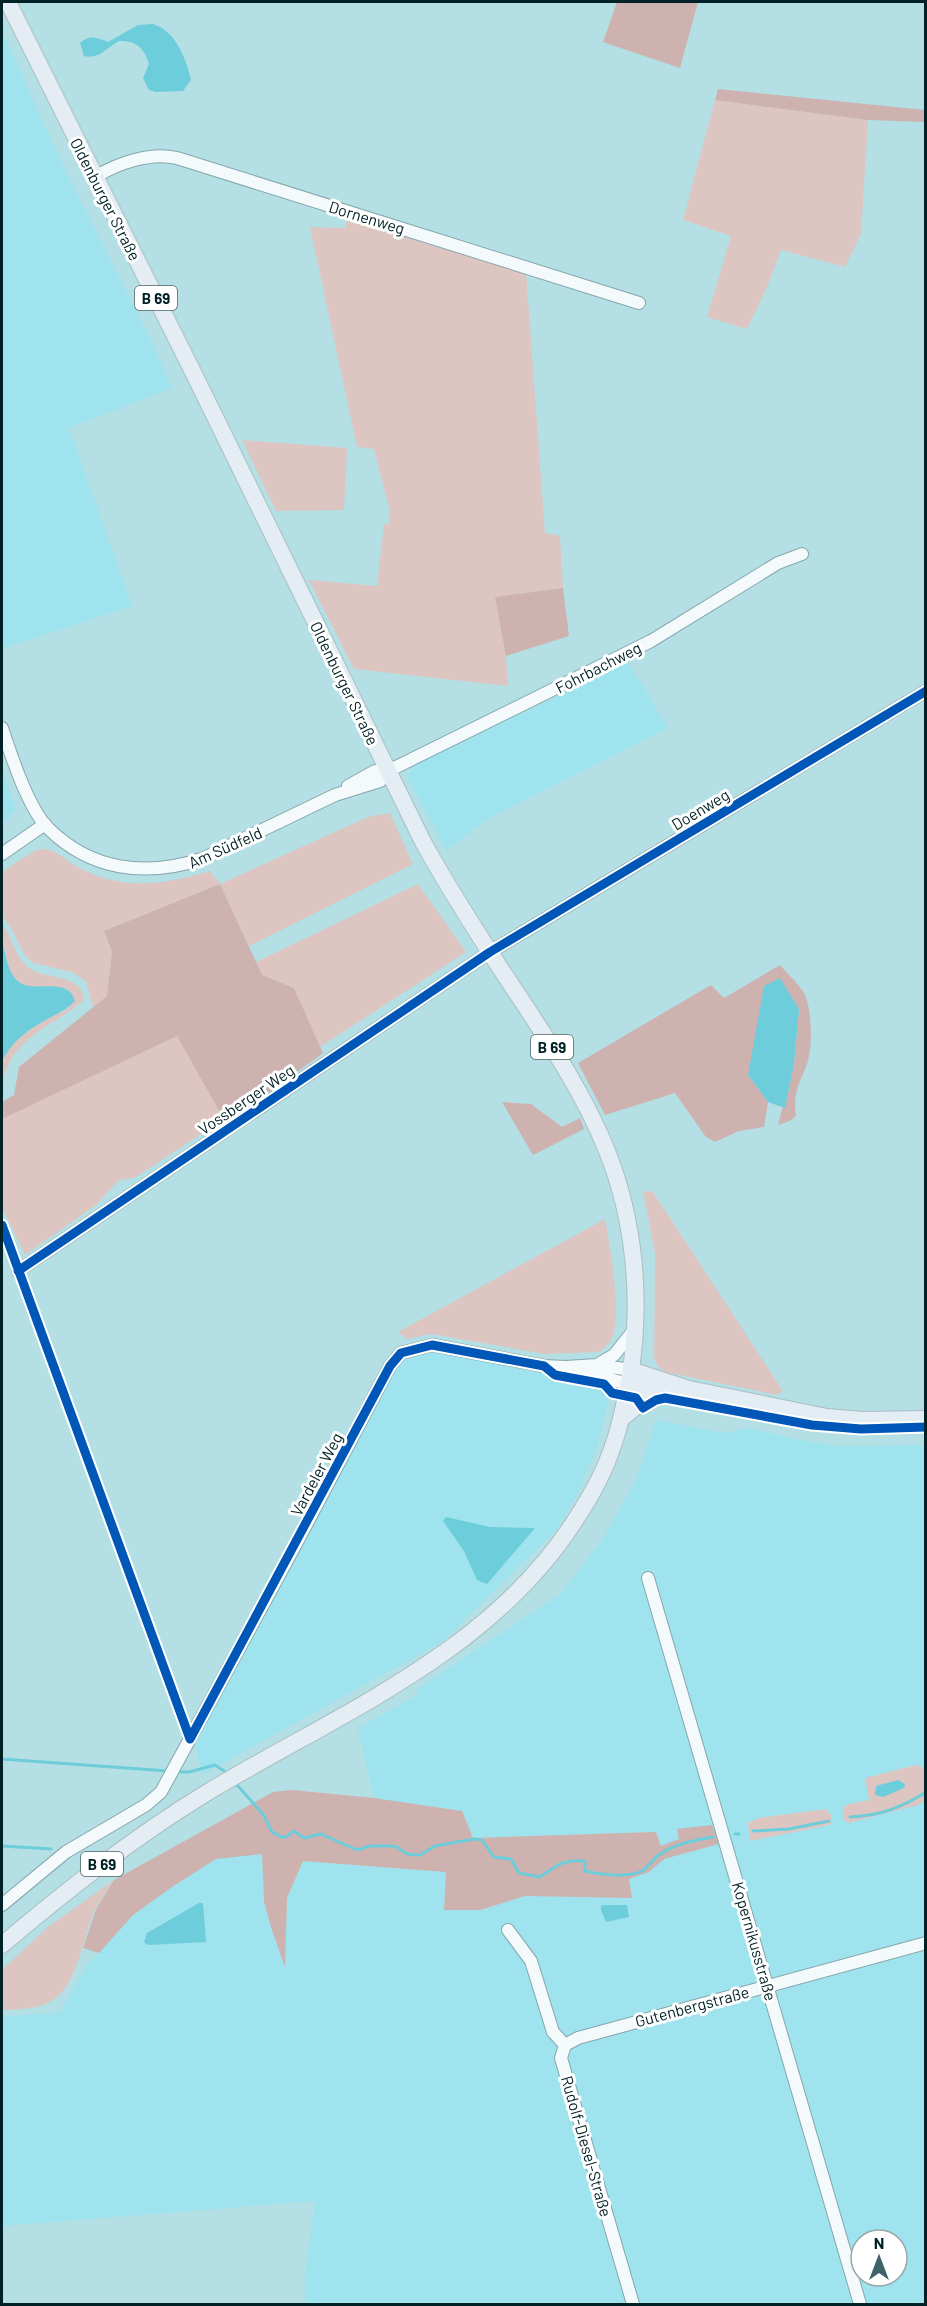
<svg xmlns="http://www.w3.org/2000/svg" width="927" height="2306" font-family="Barlow,sans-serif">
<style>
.built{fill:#9ee3ed;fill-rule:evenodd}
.green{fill:#ddc6c2}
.forest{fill:#ceb2af}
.water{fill:#6dcdda}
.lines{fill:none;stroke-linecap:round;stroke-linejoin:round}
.stream{stroke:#6dcdda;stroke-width:3}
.minor-casing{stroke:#84a7ac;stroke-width:14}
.major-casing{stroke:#a8bfc2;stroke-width:18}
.minor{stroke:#f4fafb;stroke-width:12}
.major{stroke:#e4edf3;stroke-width:16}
.cycleway-casing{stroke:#fff;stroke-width:13}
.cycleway{stroke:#0057b8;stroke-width:9}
.labels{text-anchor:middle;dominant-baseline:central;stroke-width:6;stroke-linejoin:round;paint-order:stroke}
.shield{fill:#fff;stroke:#4c6466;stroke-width:1.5}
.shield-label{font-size:15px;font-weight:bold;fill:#002125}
.street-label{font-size:16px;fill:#002125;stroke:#fff}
</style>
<rect width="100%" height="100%" fill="#b4dfe5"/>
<!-- built -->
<path class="built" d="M 2,31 L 64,168 L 152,343 L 172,388 L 69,428 L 132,606 L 2,649 Z
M 628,662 L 668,728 L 491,817 L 446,850 L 407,776 L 412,768 L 421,761 Z
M 2,770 L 16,809 L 2,824 Z
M 435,1352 L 531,1371 L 603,1387 L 607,1390 L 610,1395 L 597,1448 L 577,1495 L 557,1529 L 442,1642 L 203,1774 L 194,1741 L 401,1359 Z
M 656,1420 L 723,1433 L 749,1428 L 798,1440 L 840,1446 L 925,1445 L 925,1768 L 916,1765 L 865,1779 L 870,1800 L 849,1804 L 918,1805 L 925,1801 L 925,2304 L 305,2304 L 305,2277 L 315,2201 L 2,2226 L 2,2017 L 60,2012 L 87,1966 L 133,1915 L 172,1887 L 216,1858 L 262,1854 L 264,1902 L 271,1927 L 285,1965 L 287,1898 L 303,1861 L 446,1872 L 480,1910 L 525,1896 L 632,1898 L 628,1879 L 649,1872 L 664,1859 L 719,1844 L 677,1830 L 679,1839 L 661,1846 L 656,1832 L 473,1838 L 462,1811 L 374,1798 L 358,1728 L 417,1695 L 417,1689 L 560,1594 L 602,1540 L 635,1482 ZM 795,1814 L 829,1825 L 750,1840 L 774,1815 ZM 861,2240 L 897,2240 L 897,2276 L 861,2276 Z"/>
<!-- green -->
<path class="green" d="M 715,100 L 868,120 L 861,234 L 845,267 L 781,250 L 768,285 L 747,329 L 707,317 L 731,236 L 683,220 Z
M 348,215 L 526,272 L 545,533 L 560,536 L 563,588 L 495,597 L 506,656 L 508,686 L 354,669 L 309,580 L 377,586 L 384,524 L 389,524 L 389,508 L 374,449 L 357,447 L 310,227 L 345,228 Z
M 242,440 L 347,448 L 344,510 L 276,511 Z
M 390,813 L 413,864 L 249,946 L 220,884 L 104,931 L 112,952 L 107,996 L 93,1007 L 86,981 L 72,972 L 33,963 L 24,954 L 11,928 L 2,915 L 2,873 C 10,867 32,850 42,849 C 55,848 68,862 79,868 C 124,891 163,885 210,871 L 220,884 L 368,817 Z
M 418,884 L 466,952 L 320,1047 L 294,988 L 262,975 L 256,962 Z
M 2,924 C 13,938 16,963 34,971 C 50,979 83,975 84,1000 C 60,1021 25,1033 9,1063 C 5,1070 4,1079 2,1086 C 2,1078 0,1069 2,1061 C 7,1038 49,1018 69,1008 L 66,988 C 58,988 28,988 23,985 C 7,978 2,940 2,924 Z
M 177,1036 L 224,1119 L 136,1177 L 118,1181 L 96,1205 L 25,1255 L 2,1207 L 2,1119 Z
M 643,1191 L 653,1192 L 783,1391 L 777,1395 L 665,1372 L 658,1366 L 654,1358 L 655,1254 Z
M 605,1219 C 610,1244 622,1316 612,1338 C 609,1344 604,1348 599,1352 L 545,1354 L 431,1334 L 407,1339 L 398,1332 Z
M 916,1765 L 925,1768 L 925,1801 L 918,1805 L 849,1823 L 844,1820 L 843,1808 L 849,1804 L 869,1800 L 865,1778 Z
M 826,1809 L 831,1815 L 832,1822 L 829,1825 L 750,1841 L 748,1823 L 758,1818 Z
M 114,1880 C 108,1889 101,1898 96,1907 C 82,1935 80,1984 51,2001 C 37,2010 18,2009 2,2010 L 2,1970 L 49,1926 Z"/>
<!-- forest -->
<path class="forest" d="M 617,2 L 698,2 L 680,68 L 603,42 Z
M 718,89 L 925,110 L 925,122 L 868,120 L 715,100 Z
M 563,588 L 569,636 L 506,656 L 495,597 Z
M 220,884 L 262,975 L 294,988 L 323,1053 L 226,1123 L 177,1036 L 2,1119 L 2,1102 L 14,1095 L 19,1067 L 107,996 L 112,952 L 104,931 Z
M 780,965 C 787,974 802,986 806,997 C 812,1016 813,1048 806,1067 C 798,1086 793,1094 796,1116 L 790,1121 L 778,1125 L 794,1064 L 799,1009 L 748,1075 L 768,1102 L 764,1127 L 739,1131 L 715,1142 L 706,1137 L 675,1093 L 605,1115 L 578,1063 L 711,985 L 724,998 Z
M 502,1102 L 531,1104 L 562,1127 L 580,1118 L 584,1129 L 533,1155 Z
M 292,1790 L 374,1798 L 462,1811 L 473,1838 L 656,1832 L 661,1846 L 679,1839 L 677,1829 L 712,1825 L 719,1844 L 664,1859 L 649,1872 L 629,1879 L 632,1898 L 525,1896 L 480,1910 L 444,1910 L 446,1872 L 303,1861 L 287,1898 L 285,1967 L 271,1927 L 264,1902 L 262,1854 L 216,1859 L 172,1887 L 133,1915 L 99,1953 L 83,1948 L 96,1909 L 114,1880 L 273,1792 Z"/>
<!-- water -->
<path class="water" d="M 153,24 C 175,30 186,58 191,80 L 183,91 L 156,92 L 149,90 L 143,78 L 149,64 C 145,49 136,40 119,41 C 107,47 99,60 84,56 L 80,43 C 90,34 97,38 108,42 L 138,25 Z
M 2,941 C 5,951 7,968 14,977 C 28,998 67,973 75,1001 C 65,1012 51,1016 39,1024 C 23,1033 10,1045 2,1061 Z
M 780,978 L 799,1009 L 794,1064 L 785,1108 L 768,1102 L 748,1075 L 764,986 Z
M 446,1517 L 490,1527 L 535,1528 L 487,1584 L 477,1580 L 464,1551 L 443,1521 Z
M 898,1780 L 905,1784 L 904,1788 L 883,1797 L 875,1795 L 876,1786 Z
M 199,1903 L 203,1903 L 206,1942 L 148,1945 L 144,1942 L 147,1933 Z
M 604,1905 L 627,1905 L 629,1917 L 606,1922 L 601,1910 L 601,1906 Z"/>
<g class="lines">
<!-- stream -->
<path class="stream" d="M 2,1759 L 168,1771
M 175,1772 L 189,1772 L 215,1765 L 224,1771
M 237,1785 L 263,1814 L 272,1832 L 281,1837 L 286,1837 L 294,1831 L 304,1838 L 321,1834 L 357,1850 L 370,1846 L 395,1846 L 407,1854 L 420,1855 L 435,1846 L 474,1839 L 482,1840 L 494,1857 L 511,1859 L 519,1873 L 540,1877 C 557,1865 563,1859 585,1861 L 585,1871 C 601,1875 626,1878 642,1871 C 648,1867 653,1859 659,1855 C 674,1844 695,1840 713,1837
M 850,1817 C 879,1816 901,1808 926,1792
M 753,1831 L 789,1829 L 829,1821
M 735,1834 L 739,1834
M 2,1846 L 51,1849"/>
<!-- minor casing -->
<g class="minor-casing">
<path id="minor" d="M 95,177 C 118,163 150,152 177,158 L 639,303
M 2,728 C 11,755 28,808 48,828 C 91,871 146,877 202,859 L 335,795 L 380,781 L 388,771 L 651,641 L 778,563 L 802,554
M 348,786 L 375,771 L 388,771
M 2,854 L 45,824
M 18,1271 L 490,952 L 926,691
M 597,1365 L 614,1355 L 634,1330
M 577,1370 L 628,1384
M 648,1578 L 860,2304
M 2,1905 L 66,1852 L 146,1805 L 161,1792 L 296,1544 L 390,1366 L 401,1353 L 432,1345 L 544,1366 L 566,1367 L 597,1365 L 631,1370
M 508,1930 L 531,1961 L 553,2032 L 565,2045 L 561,2058 L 633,2304
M 565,2045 L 578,2038 L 926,1943"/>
</g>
<!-- major casing -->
<g class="major-casing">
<path id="major" d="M 631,1370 L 689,1389 L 827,1417 L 863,1420 L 926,1419
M 628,1384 L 656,1390 L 678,1389
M 622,1418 L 656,1390
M 2,1945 C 67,1890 134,1837 208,1792 C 339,1713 491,1653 576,1519 C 589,1499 602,1477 610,1454 C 620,1428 625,1402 630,1376 C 642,1301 635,1221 607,1151 C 585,1096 553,1048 520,998 C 486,947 453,896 423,842 L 194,374 L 8,2"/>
</g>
<!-- minor -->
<use href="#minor" class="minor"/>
<!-- major -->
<use href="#major" class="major"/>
<!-- cycleway casing -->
<g class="cycleway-casing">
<path id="cycleway" d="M 2,1225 L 190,1739
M 18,1271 L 490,952 L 926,691
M 190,1739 L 390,1366 L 401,1353 L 432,1345 L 544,1366 L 555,1375 L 604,1384 L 612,1393 L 636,1398 L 643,1408 L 656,1400 L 665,1398 L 812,1425 L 861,1429 L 926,1427"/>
</g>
<!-- cycleway -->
<use href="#cycleway" class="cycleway"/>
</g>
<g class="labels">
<!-- shield labels -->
<g class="shield">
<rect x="135" y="286" width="42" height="24" rx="4.5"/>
<rect x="531" y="1035" width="42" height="24" rx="4.5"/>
<rect x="81" y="1852" width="42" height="24" rx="4.5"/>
</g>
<g class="shield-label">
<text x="156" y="298">B 69</text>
<text x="552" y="1047">B 69</text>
<text x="102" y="1864">B 69</text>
</g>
<!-- street labels -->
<g class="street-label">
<text transform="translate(106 199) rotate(63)">Oldenburger Straße</text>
<text transform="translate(367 217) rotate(17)">Dornenweg</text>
<text transform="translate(598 667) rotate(-27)">Fohrbachweg</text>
<text transform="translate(345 683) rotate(64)">Oldenburger Straße</text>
<text transform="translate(700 809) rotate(-31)">Doenweg</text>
<text transform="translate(225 847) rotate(-24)">Am Südfeld</text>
<text transform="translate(246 1099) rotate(-34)">Vossberger Weg</text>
<text transform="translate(316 1474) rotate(-62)">Vardeler Weg</text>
<text transform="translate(755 1941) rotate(74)">Kopernikusstraße</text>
<text transform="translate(692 2006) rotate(-15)">Gutenbergstraße</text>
<text transform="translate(587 2146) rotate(74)">Rudolf-Diesel-Straße</text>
</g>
</g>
<!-- border -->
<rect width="927" height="2306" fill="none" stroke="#002125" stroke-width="6"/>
<!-- north arrow -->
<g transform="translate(879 2258)"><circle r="28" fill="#ffffff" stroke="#99a6a8" stroke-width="1.5"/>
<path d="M0-4.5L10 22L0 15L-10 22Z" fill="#3f6468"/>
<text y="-9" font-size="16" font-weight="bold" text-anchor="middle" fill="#002125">N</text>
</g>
</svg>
